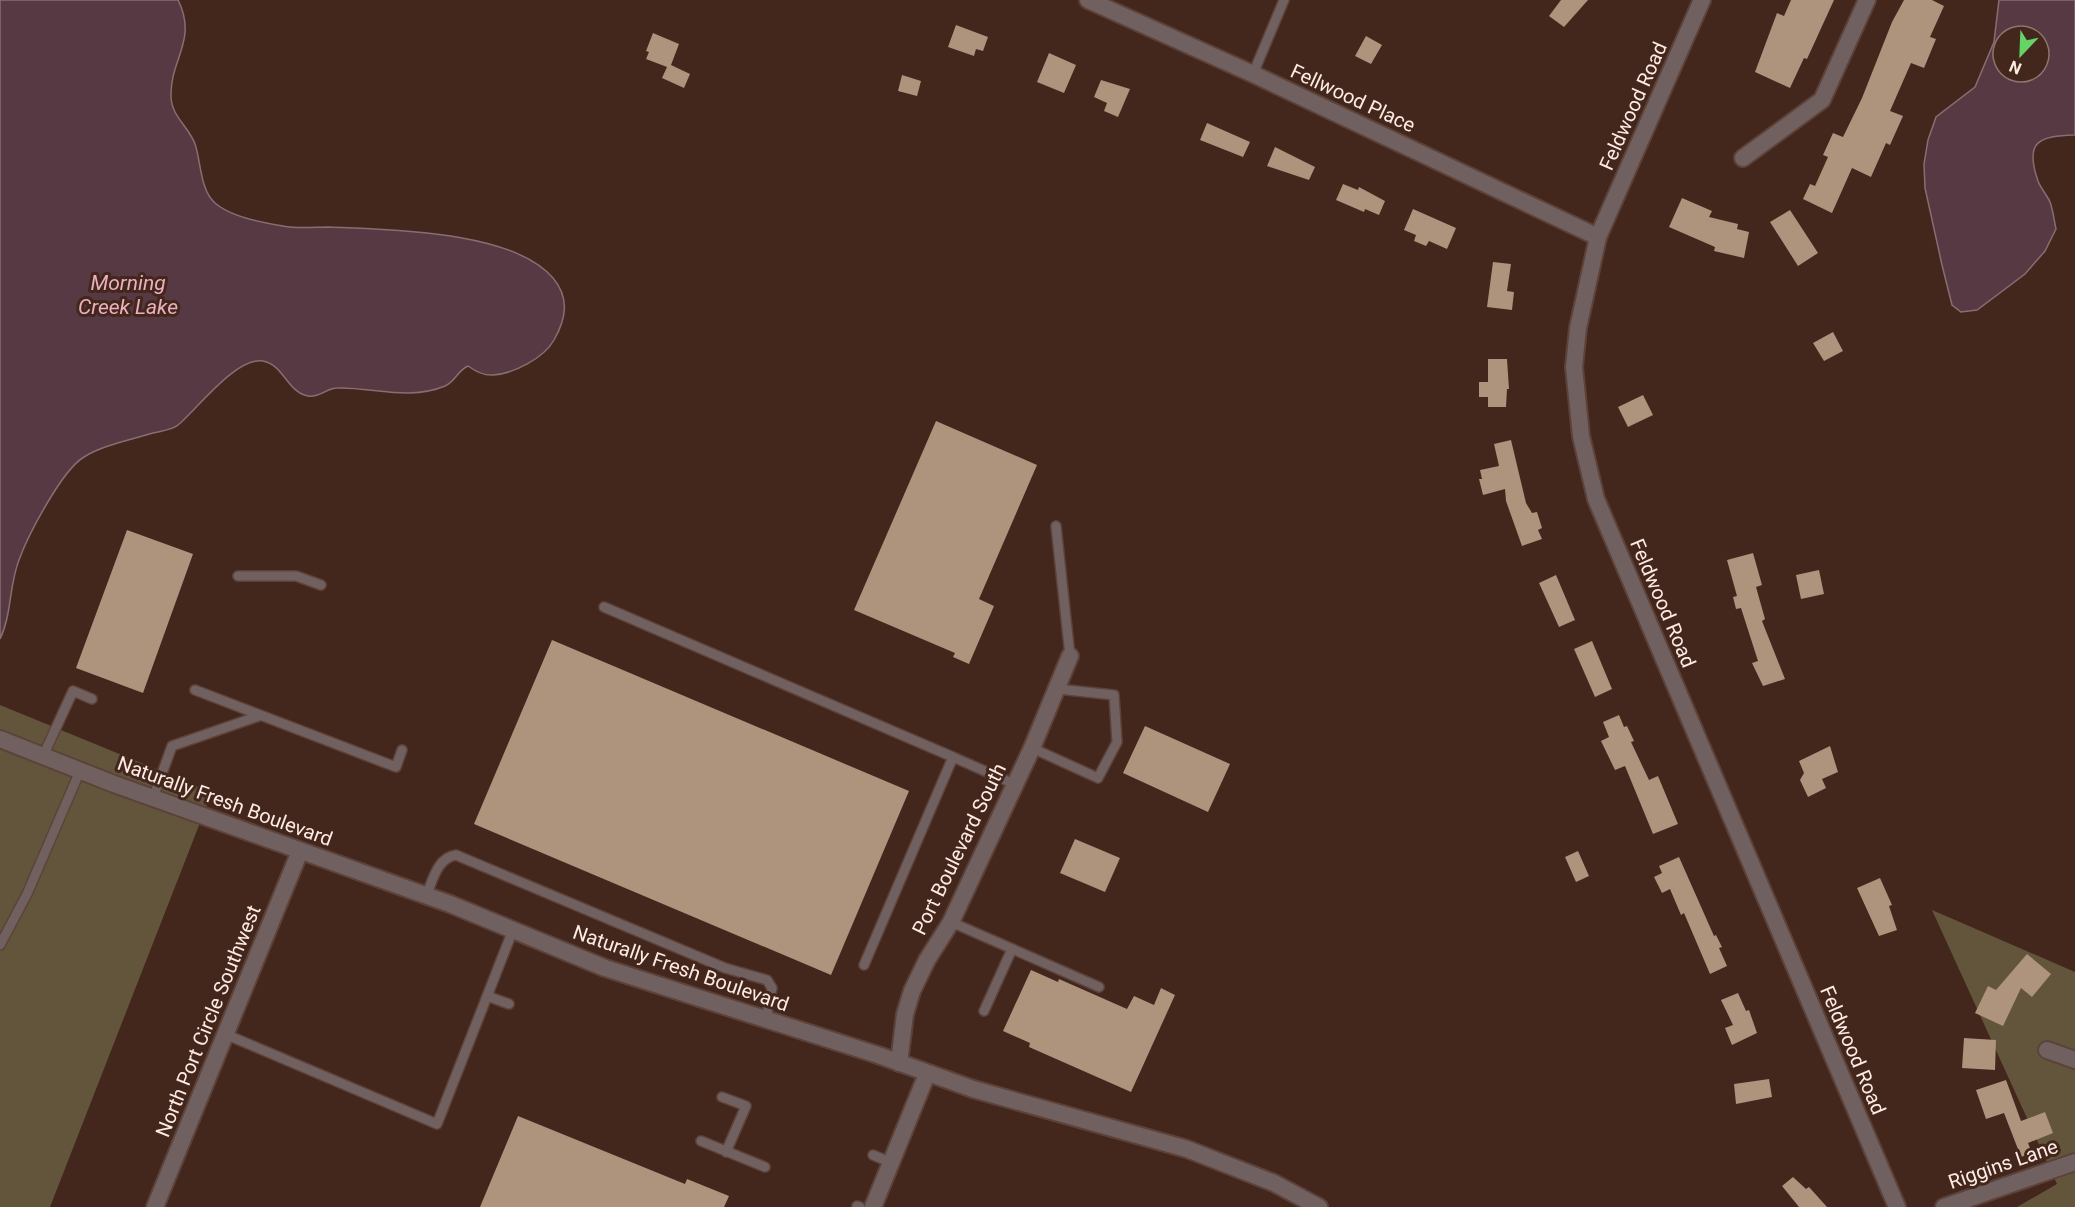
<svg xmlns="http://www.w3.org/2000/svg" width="2075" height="1207" font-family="Roboto,sans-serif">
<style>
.forest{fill:#63553b}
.water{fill:#563942;stroke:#886e73;stroke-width:1.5;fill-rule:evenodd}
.building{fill:#ae937d}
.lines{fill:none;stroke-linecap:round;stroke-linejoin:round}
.service-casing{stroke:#5d4239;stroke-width:12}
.minor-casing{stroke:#5d4239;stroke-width:20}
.tertiary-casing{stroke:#5d4239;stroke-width:20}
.service{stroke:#706160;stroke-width:9}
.minor{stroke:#706160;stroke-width:16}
.tertiary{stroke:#706160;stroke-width:16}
.labels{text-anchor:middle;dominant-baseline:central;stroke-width:6;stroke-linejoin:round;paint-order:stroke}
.street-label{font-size:20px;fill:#feebe4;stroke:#43271d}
.water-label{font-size:21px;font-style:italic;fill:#ebafc0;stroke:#43271d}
</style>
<rect width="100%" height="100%" fill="#43271d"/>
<!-- forest -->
<path class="forest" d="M 0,705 L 212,792 L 50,1207 L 0,1207 Z
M 1932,910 L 2075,972 L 2075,1207 L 2017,1207 L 2057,1184 Z"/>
<!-- water -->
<path class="water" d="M 0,0 L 178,0 C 198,40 170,59 171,96 C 171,116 189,127 195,144 C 201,161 200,190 215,203 C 231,217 263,223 283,226 C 298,229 314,227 329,227 C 389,230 512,230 553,278 C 570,298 566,319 554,340 C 544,358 513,374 493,375 C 483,376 475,371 468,366 C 457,371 456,381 445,386 C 409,401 373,387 337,388 C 327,388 319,398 308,396 C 287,392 284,365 263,361 C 237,356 197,409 178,425 C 172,430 161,431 153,433 C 131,440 103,445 84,457 C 62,470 28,535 19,560 C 9,585 12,614 0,639 Z
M 1999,0 L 2075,0 L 2075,135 C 2039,136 2024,141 2038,181 C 2041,189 2047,195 2050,202 C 2053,210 2054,220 2056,229 L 2045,251 L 2025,274 L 1977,310 L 1961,312 L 1952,305 L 1942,265 L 1925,188 L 1924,164 L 1928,140 L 1936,117 L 1975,87 L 1994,42 ZM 2003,36 L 2039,36 L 2039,72 L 2003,72 Z"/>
<!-- building -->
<path class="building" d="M 1561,0 L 1588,0 L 1564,27 L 1549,16 Z
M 1791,0 L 1834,0 L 1807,59 L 1804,58 L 1790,88 L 1755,72 L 1777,13 L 1784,16 Z
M 1904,0 L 1932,0 L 1944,6 L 1930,37 L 1936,39 L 1924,68 L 1911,63 L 1890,111 L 1903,116 L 1890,145 L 1886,143 L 1871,177 L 1852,168 L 1832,213 L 1803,199 L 1810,184 L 1815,186 L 1828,157 L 1823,155 L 1833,133 L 1843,137 L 1862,98 L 1892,22 Z
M 956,25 L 988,37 L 983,51 L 976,49 L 974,56 L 948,47 Z
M 653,33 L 679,44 L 671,65 L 690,74 L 684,88 L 662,78 L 667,67 L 646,59 L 649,52 L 646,51 Z
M 1366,36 L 1382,45 L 1371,64 L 1355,56 Z
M 1049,53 L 1076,65 L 1064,93 L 1037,82 Z
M 902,75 L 921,81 L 917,96 L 898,91 Z
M 1101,80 L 1130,89 L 1118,117 L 1104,111 L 1107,103 L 1094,97 Z
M 1207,123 L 1250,142 L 1243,157 L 1200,140 Z
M 1275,147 L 1315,167 L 1309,180 L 1267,166 Z
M 1343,184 L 1358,190 L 1359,187 L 1385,201 L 1379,215 L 1365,209 L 1364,212 L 1336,200 Z
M 1682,198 L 1712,211 L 1709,217 L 1738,224 L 1737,229 L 1749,232 L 1744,258 L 1714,251 L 1715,247 L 1669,227 Z
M 1413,209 L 1456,228 L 1447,249 L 1429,241 L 1426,246 L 1414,241 L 1416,235 L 1404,230 Z
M 1790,210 L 1818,253 L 1798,266 L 1770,222 Z
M 1493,262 L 1511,264 L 1507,291 L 1514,292 L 1512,310 L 1487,307 Z
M 1833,332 L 1843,351 L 1824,361 L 1813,343 Z
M 1488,359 L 1507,359 L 1509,389 L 1507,389 L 1506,407 L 1488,407 L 1488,397 L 1479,397 L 1479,382 L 1488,382 Z
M 1643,395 L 1653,415 L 1628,427 L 1618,407 Z
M 936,421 L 1037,465 L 979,599 L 994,606 L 969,664 L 953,657 L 955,653 L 854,610 Z
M 1511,440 L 1526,503 L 1532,513 L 1537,512 L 1542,528 L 1538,530 L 1542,539 L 1522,546 L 1506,501 L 1505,489 L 1483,495 L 1479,479 L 1482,479 L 1480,470 L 1499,466 L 1494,444 Z
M 127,530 L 193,554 L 143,693 L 76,668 Z
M 1753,553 L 1762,585 L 1756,587 L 1765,619 L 1762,621 L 1785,679 L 1763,686 L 1752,663 L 1758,661 L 1741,608 L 1736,609 L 1733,597 L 1737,596 L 1727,560 Z
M 1819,570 L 1824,594 L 1801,599 L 1796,575 Z
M 1556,575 L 1575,620 L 1559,627 L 1539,583 Z
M 552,640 L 909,791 L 831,975 L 474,824 Z
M 1592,641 L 1612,689 L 1595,697 L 1574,649 Z
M 1619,715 L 1624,727 L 1627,726 L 1634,741 L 1631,742 L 1649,780 L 1658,776 L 1678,824 L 1653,834 L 1625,766 L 1615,770 L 1601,741 L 1609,737 L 1603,722 Z
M 1145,726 L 1230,764 L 1208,812 L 1123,773 Z
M 1830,746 L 1838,772 L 1822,779 L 1826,788 L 1808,797 L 1800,780 L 1804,773 L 1799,761 Z
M 1075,839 L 1120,858 L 1105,892 L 1060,873 Z
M 1578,851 L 1589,876 L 1576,882 L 1565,857 Z
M 1679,857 L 1714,936 L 1716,935 L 1722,947 L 1719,948 L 1727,966 L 1710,974 L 1684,913 L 1681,915 L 1670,889 L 1662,893 L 1654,877 L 1662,873 L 1659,866 Z
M 1880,878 L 1892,905 L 1889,906 L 1897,930 L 1879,936 L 1857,888 Z
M 2027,954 L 2051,974 L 2032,997 L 2021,988 L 2003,1026 L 1975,1013 L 1988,986 L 1996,990 Z
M 1031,970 L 1058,982 L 1059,979 L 1127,1009 L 1134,996 L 1154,1005 L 1161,988 L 1175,995 L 1131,1092 L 1029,1047 L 1030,1043 L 1003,1031 Z
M 1738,993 L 1746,1011 L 1749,1010 L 1757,1033 L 1732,1045 L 1725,1028 L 1733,1025 L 1721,1000 Z
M 1964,1038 L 1996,1040 L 1995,1070 L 1962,1068 Z
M 1769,1079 L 1772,1097 L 1736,1104 L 1734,1084 Z
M 2006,1080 L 2021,1121 L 2045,1112 L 2053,1133 L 2028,1143 L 2032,1153 L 2021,1157 L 2004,1113 L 1986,1119 L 1976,1090 Z
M 518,1116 L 685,1184 L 687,1179 L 729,1196 L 724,1207 L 480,1207 Z
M 1793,1177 L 1806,1189 L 1809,1187 L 1827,1207 L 1799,1207 L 1782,1186 Z"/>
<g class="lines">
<!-- service casing -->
<g class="service-casing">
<path id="service" d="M 1253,74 L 1284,0
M 1056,526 L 1070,656
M 238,576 L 296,576 L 321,585
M 604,607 L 953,757
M 195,690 L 396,767 L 402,750
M 1032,748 L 1098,778 L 1117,742 L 1114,695 L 1058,689
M 43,756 L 73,691 L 92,699
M 153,798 L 172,746 L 259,716
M 426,896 C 433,880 437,858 456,855 L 725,968 L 767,980 L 772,988 L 766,1019
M 951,922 L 1099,987
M 0,945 L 27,894 L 80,771
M 864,965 L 953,757 L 1014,784
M 487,996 L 509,1004
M 984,1011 L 1012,949
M 225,1034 L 437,1124 L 513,930
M 722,1097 L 746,1106 L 726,1152
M 701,1141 L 765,1167
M 873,1155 L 892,1163
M 857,1206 L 860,1207"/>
</g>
<!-- minor casing -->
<g class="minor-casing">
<path id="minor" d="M 1088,0 L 1253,74 L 1598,237
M 1743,158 L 1822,100 L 1867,0
M 0,739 L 114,784 L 450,904 L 605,968 L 878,1055 L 973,1089 L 1187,1149 L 1274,1183 L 1319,1207
M 2047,1050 L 2075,1060
M 899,1063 L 905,1014 L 912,991 L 927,960 L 951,922 L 1032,748 L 1070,656
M 155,1207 L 300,851
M 873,1207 L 927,1074
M 1944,1207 L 2075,1162"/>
</g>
<!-- tertiary casing -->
<g class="tertiary-casing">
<path id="tertiary" d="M 1702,0 L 1598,237 L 1578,328 L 1574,367 L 1581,436 L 1596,499 L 1897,1207"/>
</g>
<!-- service -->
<use href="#service" class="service"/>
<!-- minor -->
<use href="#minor" class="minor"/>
<!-- tertiary -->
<use href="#tertiary" class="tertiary"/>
</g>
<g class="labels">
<!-- street labels -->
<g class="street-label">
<text transform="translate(1353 98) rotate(25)">Fellwood Place</text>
<text transform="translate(1633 106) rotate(-66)">Feldwood Road</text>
<text transform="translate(1663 603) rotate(67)">Feldwood Road</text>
<text transform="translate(225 801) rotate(20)">Naturally Fresh Boulevard</text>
<text transform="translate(959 849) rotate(-64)">Port Boulevard South</text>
<text transform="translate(681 968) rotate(19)">Naturally Fresh Boulevard</text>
<text transform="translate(208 1021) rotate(-68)">North Port Circle Southwest</text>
<text transform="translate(1853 1050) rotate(67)">Feldwood Road</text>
<text transform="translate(2003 1164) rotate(-19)">Riggins Lane</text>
</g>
<!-- water labels -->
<g class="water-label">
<text x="128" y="283">Morning<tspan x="128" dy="24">Creek Lake</tspan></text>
</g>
</g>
<!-- north arrow -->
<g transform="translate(2021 54) rotate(203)"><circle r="28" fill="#43271d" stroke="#8e756d" stroke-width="1.5"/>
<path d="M0-4.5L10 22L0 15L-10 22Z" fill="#64d467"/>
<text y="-9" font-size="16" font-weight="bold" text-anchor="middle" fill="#feebe4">N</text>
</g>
</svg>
